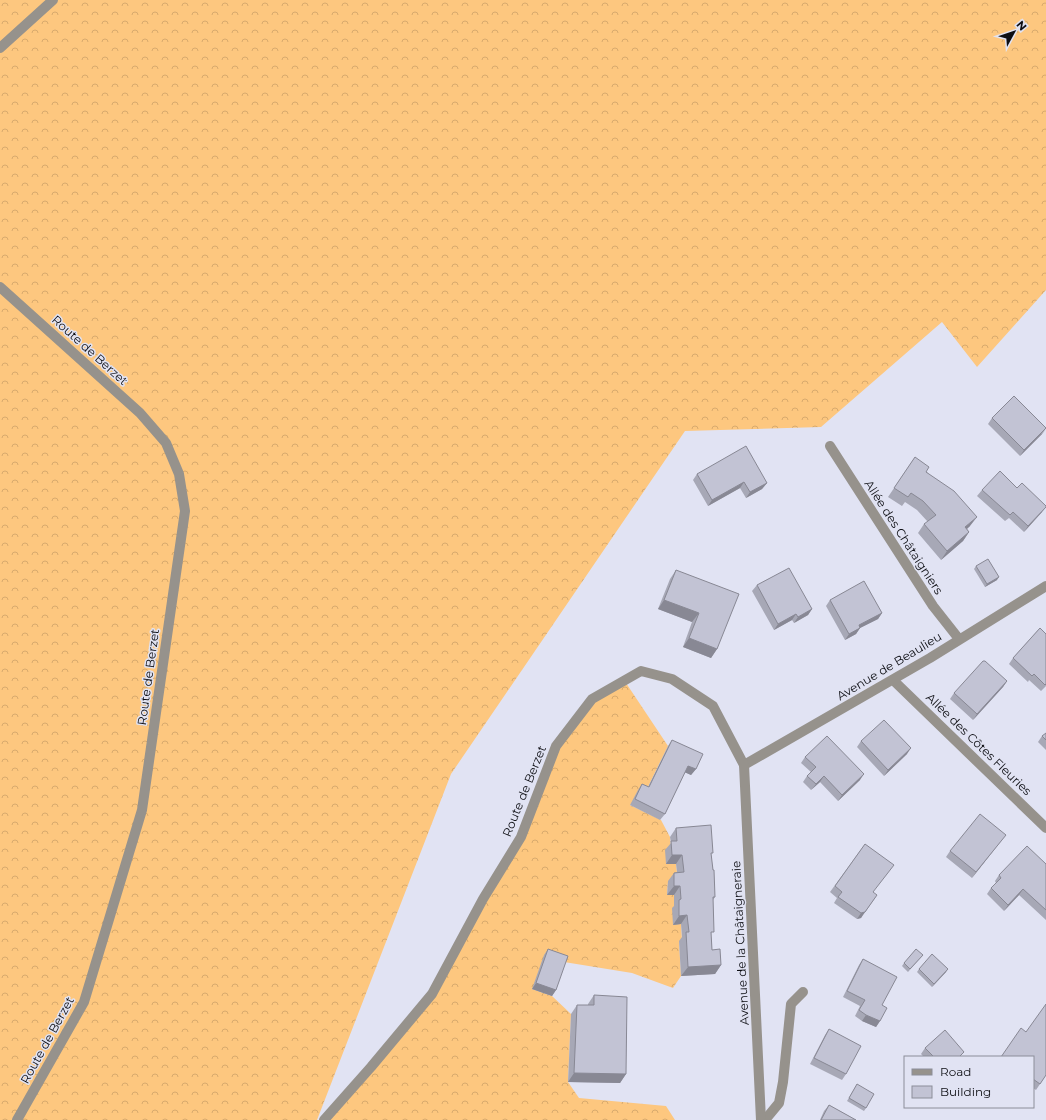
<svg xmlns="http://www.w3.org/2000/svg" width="1046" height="1120" font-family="Montserrat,sans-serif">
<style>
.forest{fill:url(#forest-crowns)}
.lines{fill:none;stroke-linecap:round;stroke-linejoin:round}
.minor{stroke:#96928c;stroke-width:10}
.tertiary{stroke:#96928c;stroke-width:10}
.wall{fill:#a7a8b6}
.shaded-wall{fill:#888894}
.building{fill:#c2c3d4;stroke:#888894}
.labels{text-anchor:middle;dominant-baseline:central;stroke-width:3;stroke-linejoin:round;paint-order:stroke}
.street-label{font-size:12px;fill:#0d0e13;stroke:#e1e3f3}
</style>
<defs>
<pattern id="forest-crowns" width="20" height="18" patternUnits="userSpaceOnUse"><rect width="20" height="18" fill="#fdc77f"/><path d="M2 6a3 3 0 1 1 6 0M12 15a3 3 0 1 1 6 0" fill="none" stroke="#d8aa6d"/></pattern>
</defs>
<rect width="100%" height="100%" fill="#e1e3f3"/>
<!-- forest -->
<path class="forest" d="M 0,0 L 1046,0 L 1046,290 L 977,367 L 942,322 L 821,427 L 685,431 L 451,774 L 317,1120 L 0,1120 Z
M 624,680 L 668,746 L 645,793 L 630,805 L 661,820 L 670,837 L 671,850 L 666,864 L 676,864 L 678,881 L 668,882 L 667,894 L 674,895 L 674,908 L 681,924 L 682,941 L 679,941 L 681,976 L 673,988 L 632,973 L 564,962 L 532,989 L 552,996 L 571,1014 L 568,1082 L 579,1098 L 666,1106 L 675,1120 L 324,1120 L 432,994 L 524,829 L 556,746 L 592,699 Z"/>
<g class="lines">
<!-- minor -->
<path class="minor" d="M 830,446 L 933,606 L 959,639
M 893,680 L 1046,828
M 744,765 L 930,658 L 1046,586
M 765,1120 L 779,1103 L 783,1082 L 791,1004 L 803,992"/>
<!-- tertiary -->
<path class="tertiary" d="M 0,48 L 53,0
M 0,287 L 140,413 L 166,443 L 179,474 L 185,511 L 142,810 L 84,1002 L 17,1120
M 324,1120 L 371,1067 L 432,994 L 483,899 L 521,837 L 556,746 L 592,699 L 641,671 L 672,679 L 713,706 L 744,765 L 761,1120"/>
</g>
<!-- wall -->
<path class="wall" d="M 992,418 L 1042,434 L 1020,456 L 988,424 Z
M 915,457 L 970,526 L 967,529 L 969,532 L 963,541 L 941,560 L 918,533 L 924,524 L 928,522 L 917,510 L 905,502 L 902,506 L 888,497 Z
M 697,474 L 767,483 L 762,489 L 746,498 L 740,488 L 708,506 L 693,480 Z
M 982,490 L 1042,512 L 1024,532 L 1009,518 L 1005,521 L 977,496 Z
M 976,566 L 997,580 L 985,587 L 974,569 Z
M 676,570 L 717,649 L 711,658 L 683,647 L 692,622 L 658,609 L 670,579 Z
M 757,585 L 812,609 L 808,615 L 794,623 L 792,620 L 774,630 L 752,591 Z
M 830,600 L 882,613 L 878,619 L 860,628 L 856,634 L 845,640 L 826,606 Z
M 1040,628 L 1046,686 L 1041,691 L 1029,680 L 1028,682 L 1009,664 L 1013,658 Z
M 1007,681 L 1003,687 L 973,720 L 950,699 L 954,693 Z
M 1046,733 L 1046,750 L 1038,742 L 1042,736 Z
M 672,740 L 696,769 L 691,775 L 685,772 L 665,814 L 660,820 L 630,805 L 638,790 L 642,784 L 648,787 L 668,746 Z
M 861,741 L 907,754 L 884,776 L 857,747 Z
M 805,757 L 860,780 L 838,801 L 820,782 L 811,790 L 803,782 L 807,776 L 811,772 L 801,763 Z
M 676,828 L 711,854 L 715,897 L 713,900 L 711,936 L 712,950 L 721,965 L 715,974 L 681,976 L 679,941 L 682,937 L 681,924 L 673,925 L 672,908 L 674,906 L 674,895 L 667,895 L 668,881 L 674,873 L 677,872 L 676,864 L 666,864 L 665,850 L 671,843 L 670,837 Z
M 1001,841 L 972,878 L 946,857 L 950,851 Z
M 865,844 L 873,892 L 861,918 L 857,919 L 834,903 L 837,898 L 830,892 Z
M 1046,864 L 1046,920 L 1019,895 L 1004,911 L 987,894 L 991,888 L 996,883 L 995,881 L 999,875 Z
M 548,949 L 556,990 L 552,996 L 532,989 L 544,955 Z
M 923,955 L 908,972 L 902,966 L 904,963 Z
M 863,959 L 882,1005 L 880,1021 L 876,1027 L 862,1021 L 855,1016 L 860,1006 L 843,997 L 859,965 Z
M 919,969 L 946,972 L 932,987 L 917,972 Z
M 594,995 L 626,1074 L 620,1083 L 568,1082 L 571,1014 L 577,1005 L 588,1005 L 588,1004 Z
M 829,1029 L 846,1074 L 842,1080 L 810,1064 L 825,1035 Z
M 925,1048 L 961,1057 L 924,1057 L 921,1054 Z
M 1033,1057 L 1046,1075 L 1036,1090 L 1033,1088 Z
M 857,1084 L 866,1108 L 864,1111 L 847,1101 Z
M 829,1105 L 856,1120 L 820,1120 L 824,1111 Z"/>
<!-- shaded-wall -->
<path class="shaded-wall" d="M 1046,429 L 1042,434 L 1020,456 L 1024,450 Z
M 744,482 L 740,488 L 708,506 L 712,500 Z
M 767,483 L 762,489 L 746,498 L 750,492 Z
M 1046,507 L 1042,512 L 1024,532 L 1028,526 Z
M 977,517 L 970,526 L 959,536 L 965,527 Z
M 969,532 L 963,541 L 941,560 L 947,551 Z
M 999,577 L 997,580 L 985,587 L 987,584 Z
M 664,600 L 699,613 L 692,622 L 658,609 Z
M 812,609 L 808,615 L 794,623 L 798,617 Z
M 882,613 L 878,619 L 860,628 L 856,634 L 845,640 L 849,634 L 859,625 Z
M 796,614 L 792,620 L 774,630 L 778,624 Z
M 689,638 L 717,649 L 711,658 L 683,647 Z
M 1007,681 L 1003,687 L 973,720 L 977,714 Z
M 911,748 L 907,754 L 884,776 L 888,770 Z
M 688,766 L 696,769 L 691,775 L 684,772 Z
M 864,774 L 860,780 L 838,801 L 842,795 Z
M 824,776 L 820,782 L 811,790 L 816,784 Z
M 1006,835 L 1001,841 L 972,878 L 976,872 Z
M 672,855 L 682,855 L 676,864 L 666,864 Z
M 674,886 L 680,886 L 674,895 L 667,895 Z
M 1023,889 L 1019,895 L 1004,911 L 1008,905 Z
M 877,895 L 861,918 L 857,919 L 861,913 Z
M 687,915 L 681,924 L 673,925 L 679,916 Z
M 721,965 L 715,974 L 681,976 L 688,967 Z
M 948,969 L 946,972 L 932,987 L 934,984 Z
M 536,983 L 556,990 L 552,996 L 532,989 Z
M 866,1015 L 880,1021 L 876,1027 L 862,1021 Z
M 574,1073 L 626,1074 L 620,1083 L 568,1082 Z"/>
<!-- building -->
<path class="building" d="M 1014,396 L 1046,428 L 1024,450 L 992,418 Z
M 746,446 L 767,483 L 750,492 L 744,482 L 712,500 L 697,474 Z
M 915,457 L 929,467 L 926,472 L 954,491 L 977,517 L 965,527 L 969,532 L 947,551 L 924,524 L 936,515 L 923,501 L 911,493 L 908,497 L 894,488 Z
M 1000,471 L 1017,488 L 1022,483 L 1046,506 L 1046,507 L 1028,526 L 1013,512 L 1010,515 L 982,490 Z
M 988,559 L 999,577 L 987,584 L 976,566 Z
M 789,568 L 812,609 L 798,617 L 796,614 L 778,624 L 757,585 Z
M 676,570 L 739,594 L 717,649 L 689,638 L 699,613 L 664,600 Z
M 864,581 L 882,613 L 859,625 L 860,628 L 849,634 L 830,600 Z
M 1040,628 L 1046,634 L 1046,684 L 1045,685 L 1034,674 L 1032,676 L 1013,658 Z
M 983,661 L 985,661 L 1007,681 L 977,714 L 954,693 Z
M 884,720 L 911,748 L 888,770 L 861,741 Z
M 1046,733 L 1046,740 L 1042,736 Z
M 827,736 L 864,774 L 842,795 L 824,776 L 816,784 L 807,776 L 816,767 L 805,757 Z
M 672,740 L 703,754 L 696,769 L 688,766 L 665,814 L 635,799 L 642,784 L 649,787 Z
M 980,814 L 1006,835 L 976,872 L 950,851 Z
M 711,825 L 713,853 L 711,853 L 713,870 L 714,870 L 715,897 L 713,897 L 714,932 L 711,932 L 712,950 L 720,949 L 721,965 L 688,967 L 686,932 L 689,932 L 687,915 L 679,916 L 679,900 L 681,899 L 680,886 L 674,886 L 674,873 L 684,872 L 682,855 L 672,855 L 671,841 L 677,841 L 676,828 Z
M 865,844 L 894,865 L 873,892 L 877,895 L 865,912 L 861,913 L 838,897 L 842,892 L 835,886 Z
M 1027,846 L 1046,864 L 1046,910 L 1023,889 L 1008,905 L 991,888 L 1001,878 L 999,875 Z
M 548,949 L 568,956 L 556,990 L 536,983 Z
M 916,949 L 923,955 L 910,969 L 904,963 Z
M 932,954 L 948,969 L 934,984 L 919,969 Z
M 863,959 L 897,977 L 882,1005 L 887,1008 L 880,1021 L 866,1015 L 859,1010 L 865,1000 L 847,991 Z
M 594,995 L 627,997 L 626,1074 L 574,1073 L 577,1005 L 594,1005 Z
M 1046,1004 L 1046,1075 L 1040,1084 L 1033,1079 L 1033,1057 L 1001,1057 L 1021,1028 L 1026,1032 Z
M 829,1029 L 861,1046 L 846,1074 L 814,1058 Z
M 945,1030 L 964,1052 L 959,1057 L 934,1057 L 925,1048 Z
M 857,1084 L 874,1094 L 866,1108 L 849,1098 Z
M 829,1105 L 856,1120 L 821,1120 Z"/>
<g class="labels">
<!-- street labels -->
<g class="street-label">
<text transform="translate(90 350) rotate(42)">Route de Berzet</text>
<text transform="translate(904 537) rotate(57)">Allée des Châtaigniers</text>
<text transform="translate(889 666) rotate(-31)">Avenue de Beaulieu</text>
<text transform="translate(148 677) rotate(-82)">Route de Berzet</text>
<text transform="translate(979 744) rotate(44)">Allée des Côtes Fleuries</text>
<text transform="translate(524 791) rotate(-68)">Route de Berzet</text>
<text transform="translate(740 943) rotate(-93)">Avenue de la Châtaigneraie</text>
<text transform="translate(47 1040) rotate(-61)">Route de Berzet</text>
</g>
</g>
<!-- legend -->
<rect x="904" y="1056" width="130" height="52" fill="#e1e3f3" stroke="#8c8e99"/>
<rect x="912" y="1069" width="20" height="6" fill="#96928c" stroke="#8c8e99"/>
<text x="940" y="1076" font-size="12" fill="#0d0e13">Road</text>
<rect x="912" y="1086" width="20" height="12" fill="#c2c3d4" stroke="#8c8e99"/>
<text x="940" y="1096" font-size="12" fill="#0d0e13">Building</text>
<!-- north arrow -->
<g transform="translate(1014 32) rotate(50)" stroke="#e1e3f3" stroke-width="3" paint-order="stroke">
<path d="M0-3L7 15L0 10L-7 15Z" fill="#0d0e13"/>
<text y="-6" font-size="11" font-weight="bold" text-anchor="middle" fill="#0d0e13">N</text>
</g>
</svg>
